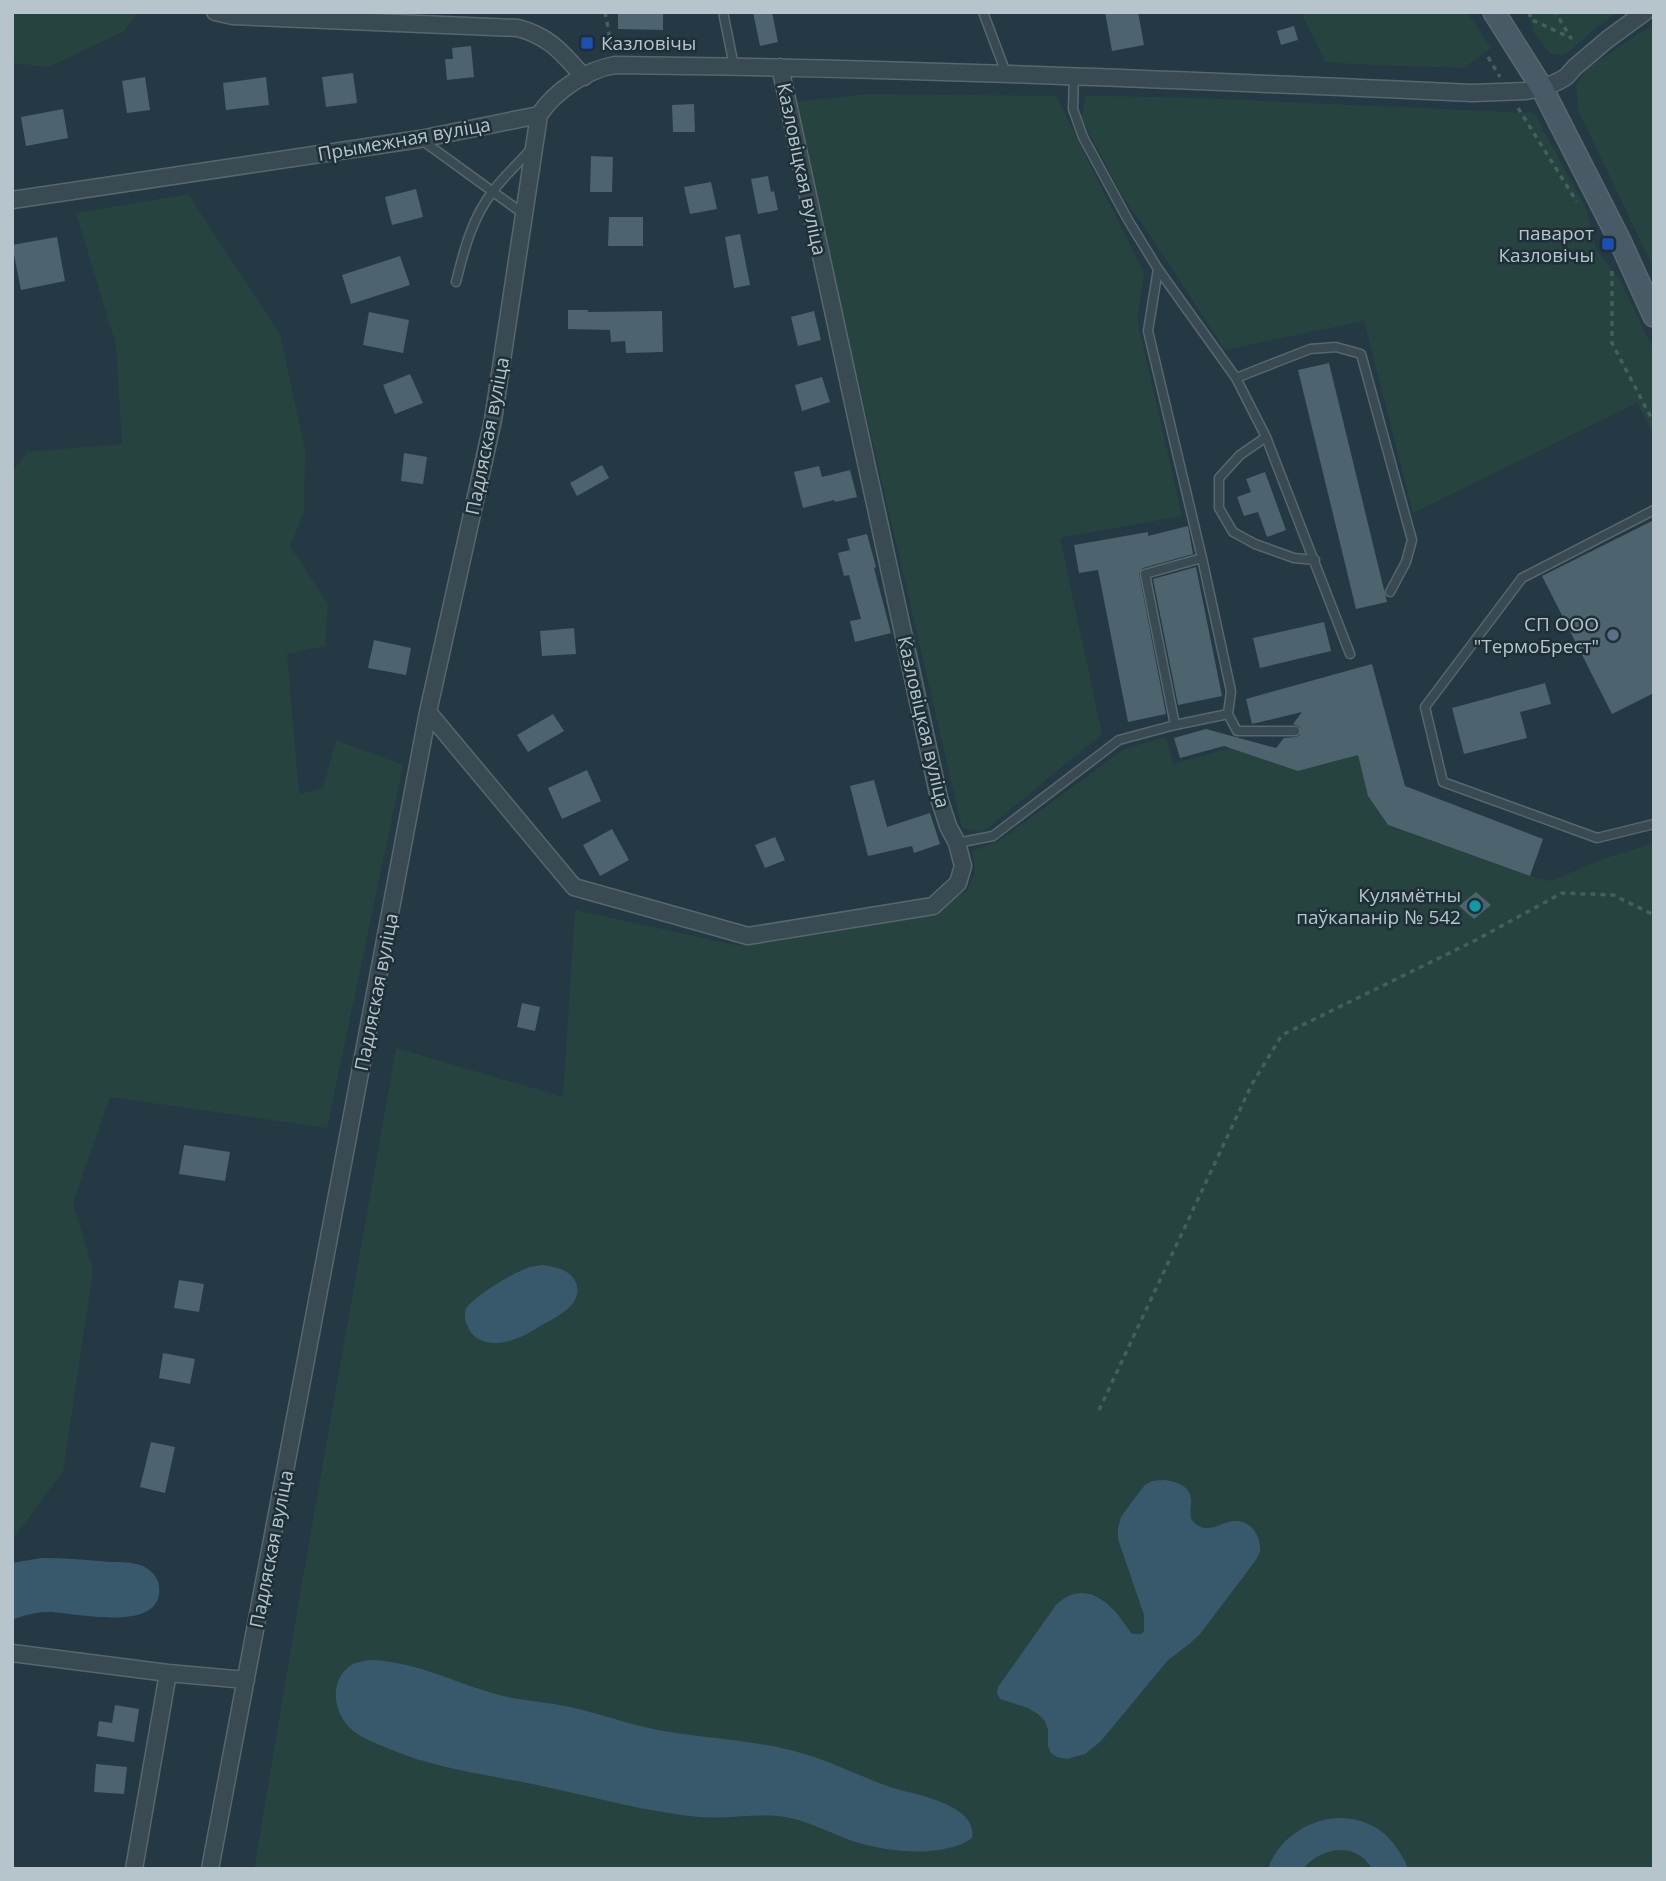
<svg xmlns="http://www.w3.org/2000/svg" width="1666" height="1881" font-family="'Open Sans',sans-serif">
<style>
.green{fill:#27433f}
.water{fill:#37596b}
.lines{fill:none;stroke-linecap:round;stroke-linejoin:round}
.river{stroke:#37596b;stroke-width:32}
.building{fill:#4d636e}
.lane-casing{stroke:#57676f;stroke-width:11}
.street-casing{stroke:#57676f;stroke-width:19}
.secondary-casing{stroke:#57676f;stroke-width:24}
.path{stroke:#455f5b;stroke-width:3.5;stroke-dasharray:5 5;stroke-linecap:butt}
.lane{stroke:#394a52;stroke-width:8}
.street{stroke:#394a52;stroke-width:16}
.secondary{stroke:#475a65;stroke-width:21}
.transit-dot{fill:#1a4fb4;stroke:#1e2f37;stroke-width:2.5}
.service-dot{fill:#5c6f8a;stroke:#1e2f37;stroke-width:2.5}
.culture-dot{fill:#0f9aa8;stroke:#1e2f37;stroke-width:2.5}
.labels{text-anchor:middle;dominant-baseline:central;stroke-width:5;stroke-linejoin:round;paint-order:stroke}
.poi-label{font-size:19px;fill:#b6c4cc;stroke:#1e2f37;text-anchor:end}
.street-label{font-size:19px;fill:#b6c4cc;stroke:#1e2f37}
</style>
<rect width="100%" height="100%" fill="#243943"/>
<!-- green -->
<path class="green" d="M 12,12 L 138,12 L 124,31 L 49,67 L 12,63 Z
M 1301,12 L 1467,12 L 1491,48 L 1464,68 L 1370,65 L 1325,62 Z
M 1526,12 L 1619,12 L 1596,27 L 1570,51 L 1562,55 L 1550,54 L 1533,31 L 1532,23 Z
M 1654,23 L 1654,269 L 1578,110 L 1576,85 L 1588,68 Z
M 869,94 L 1056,96 L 1144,273 L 1137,319 L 1182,516 L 1060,538 L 1102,734 L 983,832 L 962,828 L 794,102 Z
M 1085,96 L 1174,97 L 1534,113 L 1586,208 L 1596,248 L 1621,282 L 1654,351 L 1654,435 L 1637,403 L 1413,513 L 1364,321 L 1225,350 L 1150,235 L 1122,196 L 1082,119 Z
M 188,194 L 280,334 L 305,450 L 304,512 L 290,546 L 328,604 L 325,646 L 287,654 L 299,794 L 323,788 L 336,740 L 403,765 L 327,1128 L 110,1097 L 73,1203 L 93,1270 L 63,1471 L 16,1535 L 12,1535 L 12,472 L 27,452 L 122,444 L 116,345 L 76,213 Z
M 1337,673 L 1368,796 L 1388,826 L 1530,876 L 1550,881 L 1603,859 L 1654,843 L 1654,1869 L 254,1869 L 301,1588 L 396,1048 L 563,1097 L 575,910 L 740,946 L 929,915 L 968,890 L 975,871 L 972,851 L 999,841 L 1124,749 L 1166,737 L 1173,764 L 1231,748 L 1298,771 L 1341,760 L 1320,679 Z"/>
<!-- water -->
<path class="water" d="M 543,1265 C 555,1267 569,1269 575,1281 C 586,1304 556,1317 540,1326 C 531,1332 522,1337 512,1340 C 494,1346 474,1344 467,1325 C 465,1321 464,1314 466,1309 C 471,1298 515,1272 527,1268 C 532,1266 538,1266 543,1265 Z
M 1163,1480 C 1176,1481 1192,1486 1191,1502 C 1191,1508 1190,1512 1191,1519 C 1195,1524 1199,1527 1205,1528 C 1215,1529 1224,1522 1233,1521 C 1252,1520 1261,1536 1260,1552 L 1256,1560 L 1200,1634 L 1188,1645 L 1168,1660 L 1101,1741 L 1085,1754 L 1067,1759 L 1057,1757 L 1051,1753 L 1048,1746 L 1048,1730 L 1045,1721 L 1038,1714 L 1028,1708 L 1000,1699 L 997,1693 L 998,1687 L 1056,1605 C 1079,1584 1099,1593 1118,1615 C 1123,1621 1127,1628 1132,1634 L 1141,1634 L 1144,1631 L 1144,1615 L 1118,1539 L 1118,1528 L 1121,1517 L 1137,1495 L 1145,1485 L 1152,1481 Z
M 41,1558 C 65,1558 88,1560 111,1562 C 121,1562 133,1562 143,1566 C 151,1570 158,1577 159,1586 C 165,1635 73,1612 49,1612 C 36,1612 24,1615 12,1620 L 12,1563 Z
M 369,1660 C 420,1661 463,1688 512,1698 C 531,1701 551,1703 570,1707 C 598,1713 625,1723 653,1729 C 698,1738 745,1739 790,1750 C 825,1758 856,1775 890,1787 C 912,1794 979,1804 972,1838 C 945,1858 890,1852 859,1843 C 832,1835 808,1819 778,1816 C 752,1814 726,1819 699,1817 C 647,1812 593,1797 542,1786 C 491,1775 435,1769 387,1748 C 375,1743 359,1737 350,1728 C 332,1710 329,1678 353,1664 C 358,1662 364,1661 369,1660 Z"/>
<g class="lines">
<!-- river -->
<path class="river" d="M 1285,1869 C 1299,1839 1341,1823 1370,1843 C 1379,1849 1386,1860 1391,1869"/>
</g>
<!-- building -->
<path class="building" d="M 618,12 L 663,12 L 663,30 L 618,29 Z
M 753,12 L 772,12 L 778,42 L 760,46 Z
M 1105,12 L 1138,12 L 1144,45 L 1112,51 Z
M 1294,26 L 1298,40 L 1281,45 L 1277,31 Z
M 471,46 L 474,77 L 447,80 L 445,59 L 453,59 L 452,48 Z
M 353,73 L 357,103 L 326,107 L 322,77 Z
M 145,77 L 150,110 L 127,113 L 122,81 Z
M 266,77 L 269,105 L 226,110 L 223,83 Z
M 694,104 L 695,132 L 673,132 L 672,105 Z
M 63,109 L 68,138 L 26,146 L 21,117 Z
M 591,156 L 613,157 L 612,192 L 590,192 Z
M 768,176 L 771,192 L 774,191 L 778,210 L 758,214 L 751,179 Z
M 711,182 L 717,209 L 690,214 L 684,187 Z
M 416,189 L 423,217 L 392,225 L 385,197 Z
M 609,217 L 643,217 L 643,246 L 608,246 Z
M 740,234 L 750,285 L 734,288 L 725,237 Z
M 57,237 L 65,281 L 21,290 L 12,245 Z
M 400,256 L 410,285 L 351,304 L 342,275 Z
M 568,310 L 588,310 L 588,312 L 662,311 L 663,352 L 626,353 L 625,341 L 611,342 L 610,330 L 568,329 Z
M 814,311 L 821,340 L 798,346 L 791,317 Z
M 369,312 L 409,320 L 403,353 L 363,345 Z
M 1329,363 L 1387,602 L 1356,609 L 1298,370 Z
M 410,374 L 423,403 L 395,414 L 383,385 Z
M 822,377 L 830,402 L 802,411 L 795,385 Z
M 404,453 L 427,457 L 423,484 L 401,481 Z
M 602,465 L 609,478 L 577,496 L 570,483 Z
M 819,466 L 822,477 L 850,470 L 857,497 L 835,502 L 834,500 L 803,508 L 794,472 Z
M 1265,472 L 1286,530 L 1267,537 L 1258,512 L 1244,516 L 1237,497 L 1251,492 L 1246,479 Z
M 1654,520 L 1654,693 L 1612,714 L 1542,576 Z
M 1188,526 L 1193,554 L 1143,568 L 1139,573 L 1166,714 L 1128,722 L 1098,570 L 1079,573 L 1074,545 L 1148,532 L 1148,536 Z
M 867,534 L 876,567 L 874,568 L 891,633 L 855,642 L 850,621 L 861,619 L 849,575 L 844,576 L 838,553 L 850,550 L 847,539 Z
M 1196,567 L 1222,696 L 1178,705 L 1153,579 Z
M 1324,622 L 1331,651 L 1260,668 L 1253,638 Z
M 574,628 L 576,654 L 542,656 L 540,631 Z
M 374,640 L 411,648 L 406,675 L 368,668 Z
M 1372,664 L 1405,786 L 1543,839 L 1530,876 L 1388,825 L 1368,796 L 1358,755 L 1298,771 L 1224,746 L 1180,758 L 1174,738 L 1206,729 L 1276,748 L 1284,738 L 1296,737 L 1300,735 L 1300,727 L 1293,724 L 1302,712 L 1252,724 L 1246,699 Z
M 1545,683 L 1551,704 L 1520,712 L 1527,738 L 1464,754 L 1452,708 Z
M 553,714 L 564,731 L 528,752 L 517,735 Z
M 587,770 L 601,801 L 562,819 L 548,788 Z
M 874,780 L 887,827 L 930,813 L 940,844 L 914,853 L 912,846 L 868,856 L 850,786 Z
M 612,829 L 629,860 L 600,876 L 583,845 Z
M 775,837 L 785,860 L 765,868 L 755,845 Z
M 1476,892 L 1491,905 L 1474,919 L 1459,906 Z
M 522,1003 L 540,1007 L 535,1031 L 517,1027 Z
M 184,1145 L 230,1152 L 225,1181 L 179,1174 Z
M 179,1280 L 204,1284 L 199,1312 L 174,1308 Z
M 163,1353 L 195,1359 L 190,1384 L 159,1378 Z
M 151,1442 L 175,1447 L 165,1493 L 140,1487 Z
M 115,1705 L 139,1709 L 134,1742 L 97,1736 L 99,1721 L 112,1723 Z
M 96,1764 L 127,1767 L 124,1794 L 94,1792 Z"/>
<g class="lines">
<!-- lane casing -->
<g class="lane-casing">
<path id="lane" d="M 723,12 L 734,66
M 983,12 L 1006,73
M 1074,75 L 1073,109 L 1083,137 L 1128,220 L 1158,269 L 1236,378 L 1266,437 L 1350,654
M 423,141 L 525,215
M 1158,269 L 1148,331 L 1202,558 L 1231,691 L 1228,714
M 456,282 C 464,250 472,218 493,191 C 504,176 518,164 530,150
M 1236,378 L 1310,349 L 1336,347 L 1361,354 L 1412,540 L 1406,562 L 1390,592
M 1266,437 L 1240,455 L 1219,478 L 1219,508 L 1233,532 L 1255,544 L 1294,558 L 1315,560
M 1654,510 L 1522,578 L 1425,707 L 1443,782 L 1597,838 L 1654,824
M 1175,725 L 1145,574 L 1202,558
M 957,843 L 993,836 L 1119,740 L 1175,725 L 1228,714 L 1237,731 L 1295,731"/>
</g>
<!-- street casing -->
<g class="street-casing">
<path id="street" d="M 215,12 L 233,16 L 518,28 C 551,37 562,53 584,77
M 12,200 L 420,139 L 539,115 C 555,91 586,70 615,65 C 901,68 1187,80 1472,93 L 1526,91 L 1542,88 L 1557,82 L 1566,77 L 1575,67 L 1608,39 L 1645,12
M 428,712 L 574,887 L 748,936 L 933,906 L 958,883 L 963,866 L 957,843 L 948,826 L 939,798 L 780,67
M 12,1653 L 168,1673 L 246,1680
M 134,1869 L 168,1673
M 210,1869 L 428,712 L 493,420 L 539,115"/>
</g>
<!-- secondary casing -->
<g class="secondary-casing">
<path id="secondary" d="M 1494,12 L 1542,88 L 1620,241 L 1654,316"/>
</g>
<!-- path -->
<path class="path" d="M 605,12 L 612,49
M 1530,12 L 1530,19 L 1571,38 L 1555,12
M 1488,57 L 1500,77
M 1518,108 L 1577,202
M 1612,271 L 1612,343 L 1654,423
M 1099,1410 L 1252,1084 L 1282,1035 L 1474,941 L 1562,893 L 1613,895 L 1654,915"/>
<!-- lane -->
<use href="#lane" class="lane"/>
<!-- street -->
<use href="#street" class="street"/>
<!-- secondary -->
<use href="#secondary" class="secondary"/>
</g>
<!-- markers -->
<g class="transit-dot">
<rect x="580" y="36" width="14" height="14" rx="3.5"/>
<rect x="1601" y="237" width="14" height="14" rx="3.5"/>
</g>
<circle class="service-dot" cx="1613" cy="635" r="7"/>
<circle class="culture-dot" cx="1475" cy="906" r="7"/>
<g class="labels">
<!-- poi labels -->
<g class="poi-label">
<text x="601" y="43" text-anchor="start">Казловічы</text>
<text x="1594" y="233">паварот<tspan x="1594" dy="22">Казловічы</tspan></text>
<text x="1599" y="624">СП ООО<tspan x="1599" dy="22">"ТермоБрест"</tspan></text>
<text x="1461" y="895">Кулямётны<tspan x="1461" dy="22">паўкапанір № 542</tspan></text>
</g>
<!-- street labels -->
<g class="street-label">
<text transform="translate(404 139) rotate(-10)">Прымежная вуліца</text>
<text transform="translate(802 169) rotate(78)">Казловіцкая вуліца</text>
<text transform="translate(487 436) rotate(-79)">Падляская вуліца</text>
<text transform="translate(924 722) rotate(77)">Казловіцкая вуліца</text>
<text transform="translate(376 992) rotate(-79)">Падляская вуліца</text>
<text transform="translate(271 1549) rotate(-79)">Падляская вуліца</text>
</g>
</g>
<!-- border -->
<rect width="1666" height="1881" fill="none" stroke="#b6c4cc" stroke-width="28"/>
</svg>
